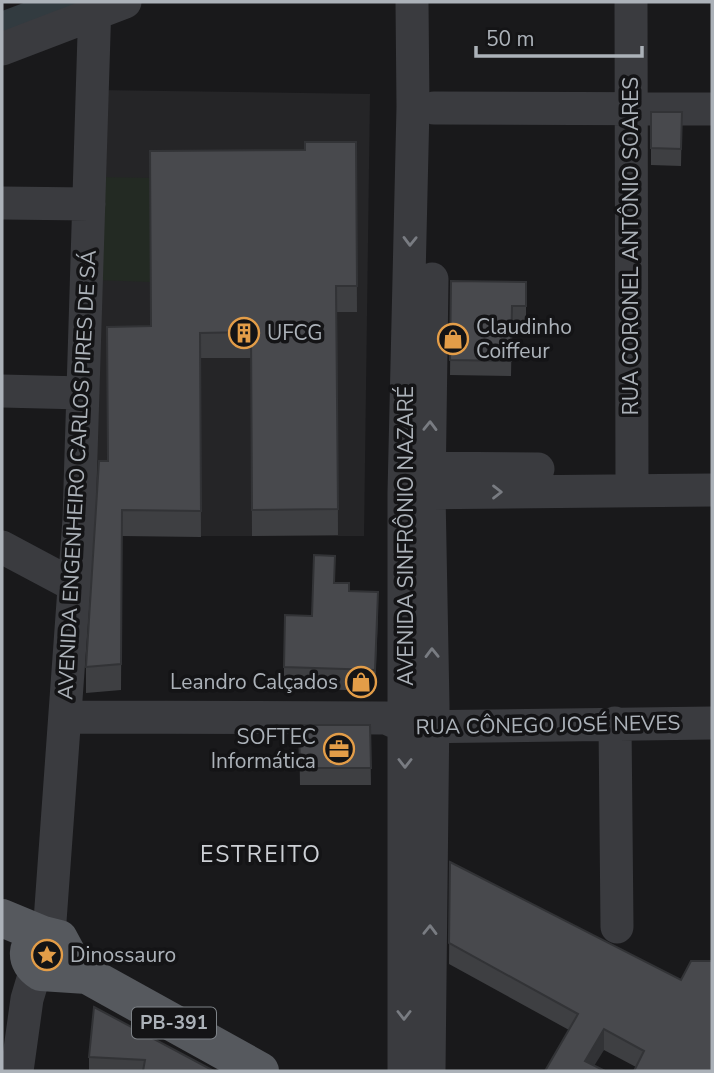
<svg xmlns="http://www.w3.org/2000/svg" width="714" height="1073" font-family="'Nunito Sans',sans-serif">
<style>
.built{fill:#252527}
.green{fill:#232a23}
.water{fill:#323b40}
.lines{fill:none;stroke-linecap:round;stroke-linejoin:round}
.minor{stroke:#3a3b3f;stroke-width:33}
.major{stroke:#56595e;stroke-width:38}
.wall{fill:#3e3f42}
.shaded-wall{fill:#323336}
.building{fill:#48494d;stroke:#323336;stroke-width:2}
.oneway{stroke:#797c82}
.labels{text-anchor:middle;dominant-baseline:central;stroke-width:7;stroke-linejoin:round;paint-order:stroke}
.shield{fill:#141416;stroke:#7e8388;stroke-width:2}
.shield-label{font-size:19px;font-weight:bold;fill:#acb2b9}
.street-label{font-size:21px;fill:#acb2b9;stroke:#141416}
.poi-label{font-size:21px;fill:#acb2b9;stroke:#141416;text-anchor:start}
.neighbourhood-label{font-size:23px;letter-spacing:2px;fill:#cdd0d5;stroke:#141416}
</style>
<rect width="100%" height="100%" fill="#19191b"/>
<!-- built -->
<path class="built" d="M 95,90 L 370,94 L 364,536 L 89,536 Z"/>
<!-- green -->
<path class="green" d="M 98,177 L 155,178 L 152,282 L 94,280 Z"/>
<!-- water -->
<path class="water" d="M 26,2 L 90,2 L 2,35 L 2,11 Z"/>
<g class="lines">
<!-- minor -->
<path class="minor" d="M 631,2 L 632,491
M 2,49 L 125,2
M 434,108 L 712,109
M 2,203 L 89,204
M 2,391 L 83,393
M 407,468 L 538,469
M 407,493 L 712,490
M 2,547 L 75,586
M 66,717 L 386,718 L 406,727 L 712,723
M 615,723 L 617,927
M 49,935 L 79,519 L 95,2
M 17,1071 L 27,999 L 36,969
M 404,1071 L 404,493 L 413,107 L 412,2
M 429,1071 L 433,706 L 429,493 L 432,279"/>
<!-- major -->
<path class="major" d="M 2,918 L 43,935
M 66,958 L 87,975 L 260,1071
M 53,972 L 65,963 L 66,952 L 59,939 L 43,935 C 25,943 24,962 41,972 L 87,975"/>
</g>
<!-- wall -->
<path class="wall" d="M 651,112 L 682,112 L 681,166 L 651,165 Z
M 356,142 L 357,312 L 337,312 L 338,535 L 252,536 L 251,358 L 200,358 L 201,537 L 122,536 L 121,690 L 86,693 L 86,667 L 108,461 L 151,326 L 305,150 Z
M 451,281 L 526,282 L 526,321 L 512,321 L 511,376 L 450,375 Z
M 335,583 L 349,591 L 378,613 L 375,691 L 284,688 L 284,667 Z
M 299,725 L 370,725 L 371,785 L 300,785 Z
M 450,862 L 681,980 L 636,1067 L 604,1050 L 545,1071 L 569,1030 L 449,964 Z
M 94,1007 L 214,1071 L 89,1071 L 89,1057 Z"/>
<!-- shaded-wall -->
<path class="shaded-wall" d="M 604,1029 L 604,1050 L 591,1071 L 585,1061 Z"/>
<!-- building -->
<path class="building" d="M 651,112 L 682,112 L 681,149 L 651,148 Z
M 305,142 L 356,142 L 357,286 L 336,286 L 338,509 L 252,510 L 251,332 L 200,333 L 201,511 L 122,510 L 121,664 L 86,667 L 99,461 L 108,461 L 107,327 L 151,326 L 150,151 L 305,150 Z
M 451,281 L 526,282 L 526,306 L 512,306 L 511,361 L 450,360 Z
M 314,555 L 335,556 L 334,583 L 349,583 L 349,591 L 378,592 L 375,670 L 284,667 L 285,615 L 312,616 Z
M 299,725 L 370,725 L 371,768 L 300,768 Z
M 450,862 L 681,980 L 691,961 L 712,961 L 712,1071 L 634,1071 L 644,1051 L 604,1029 L 585,1061 L 605,1071 L 545,1071 L 578,1014 L 449,943 Z
M 94,1007 L 214,1071 L 143,1071 L 145,1060 L 89,1057 Z"/>
<!-- one-way arrows -->
<defs><path id="oneway-chevron" d="M-2-3.5L2.5 0L-2 3.5" fill="none" stroke-width="1.6" stroke-linecap="round" stroke-linejoin="round" transform="scale(1.75)"/></defs>
<g class="oneway">
<use href="#oneway-chevron" transform="translate(410 241) rotate(91)"/>
<use href="#oneway-chevron" transform="translate(430 426) rotate(-89)"/>
<use href="#oneway-chevron" transform="translate(497 492)"/>
<use href="#oneway-chevron" transform="translate(432 653) rotate(-91)"/>
<use href="#oneway-chevron" transform="translate(405 763) rotate(90)"/>
<use href="#oneway-chevron" transform="translate(430 930) rotate(-89)"/>
<use href="#oneway-chevron" transform="translate(404 1015) rotate(90)"/>
</g>
<!-- icons -->
<defs>
<g id="building-ring" transform="scale(1.575)"><circle r="9.5" fill="#141416" stroke="#e39d48" stroke-width="1.5"/><path d="M-4-6H4V6H1V3H-1V6H-4ZM-2.5-4.3h1.7v1.8h-1.7ZM.8-4.3h1.7v1.8H.8ZM-2.5-1h1.7V.8h-1.7ZM.8-1h1.7V.8H.8Z" fill="#e39d48"/></g>
<g id="shop-ring" transform="scale(1.575)"><circle r="9.5" fill="#141416" stroke="#e39d48" stroke-width="1.5"/><path d="M-5-2.5h2.3a2.7 3.5 0 0 1 5.4 0H5L5.5 6h-11ZM-1.5-2.5h3a1.5 2.3 0 0 0-3 0Z" fill="#e39d48"/></g>
<g id="office-ring" transform="scale(1.575)"><circle r="9.5" fill="#141416" stroke="#e39d48" stroke-width="1.5"/><path d="M-6-3h4V-5.5h4V-3h4V5H-6ZM-1-4.5V-3h2v-1.5ZM-6 0V1H6V0Z" fill="#e39d48"/></g>
<g id="sight-ring" transform="scale(1.575)"><circle r="9.5" fill="#141416" stroke="#e39d48" stroke-width="1.5"/><path d="M0-6L1.8-2.2L6-1.7L2.9 1.2L3.7 5.4L0 3.3L-3.7 5.4L-2.9 1.2L-6-1.7L-1.8-2.2Z" fill="#e39d48"/></g>
</defs>
<g fill-rule="evenodd">
<use href="#building-ring" x="244" y="333"/>
<use href="#shop-ring" x="453" y="339"/>
<use href="#shop-ring" x="361" y="682"/>
<use href="#office-ring" x="339" y="749"/>
<use href="#sight-ring" x="47" y="955"/>
</g>
<g class="labels">
<!-- shield labels -->
<rect class="shield" x="132" y="1007.5" width="84" height="31" rx="5"/>
<g class="shield-label">
<text x="174" y="1023">PB-391</text>
</g>
<!-- street labels -->
<g class="street-label">
<text transform="translate(631 246) rotate(-90)">RUA CORONEL ANTÔNIO SOARES</text>
<text transform="translate(77 475) rotate(-87)">AVENIDA ENGENHEIRO CARLOS PIRES DE SÁ</text>
<text transform="translate(406 536) rotate(-90)">AVENIDA SINFRÔNIO NAZARÉ</text>
<text transform="translate(548 725) rotate(-1)">RUA CÔNEGO JOSÉ NEVES</text>
</g>
<!-- poi labels -->
<g class="poi-label">
<text x="476" y="327">Claudinho<tspan x="476" dy="24">Coiffeur</tspan></text>
<text x="267" y="333">UFCG</text>
<text x="338" y="682" text-anchor="end">Leandro Calçados</text>
<text x="316" y="737" text-anchor="end">SOFTEC<tspan x="316" dy="24">Informática</tspan></text>
<text x="70" y="955">Dinossauro</text>
</g>
<!-- neighbourhood labels -->
<g class="neighbourhood-label">
<text x="261" y="854">ESTREITO</text>
</g>
</g>
<!-- border -->
<rect width="714" height="1073" fill="none" stroke="#acb2b9" stroke-width="7"/>
<!-- scale -->
<path d="M476 46v10h166v-10" fill="none" stroke="#acb2b9" stroke-width="3.5"/>
<text x="486" y="46" font-size="21" fill="#acb2b9" stroke="#141416" stroke-width="5" paint-order="stroke">50 m</text>
</svg>
